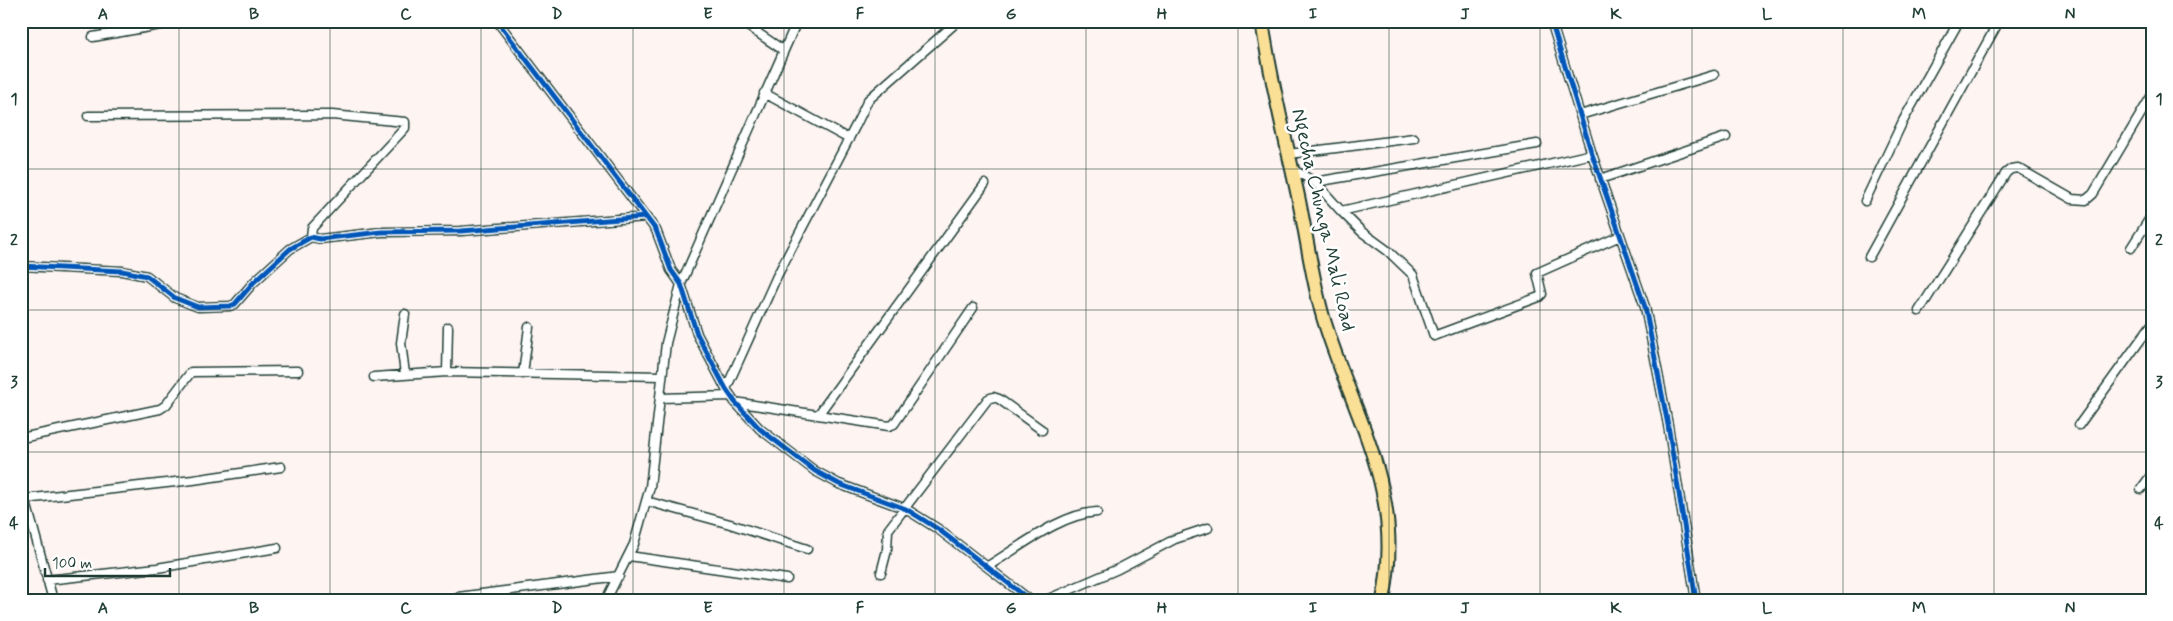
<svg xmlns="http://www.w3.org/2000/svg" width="2173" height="621" font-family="Mynerve,sans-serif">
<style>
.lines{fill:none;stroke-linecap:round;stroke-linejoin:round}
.minor-casing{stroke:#1f3d34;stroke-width:11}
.primary-casing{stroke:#1f3d34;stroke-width:16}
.minor{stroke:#fff;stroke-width:8}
.primary{stroke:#fadf96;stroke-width:12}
.cycleway-casing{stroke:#fff;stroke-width:8}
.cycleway{stroke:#0057b8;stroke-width:5}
.grid{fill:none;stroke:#1f3d34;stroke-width:1;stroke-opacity:0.55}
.labels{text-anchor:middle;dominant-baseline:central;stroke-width:5;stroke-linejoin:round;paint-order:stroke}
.street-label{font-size:20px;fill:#1f3d34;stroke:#fff}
.neatline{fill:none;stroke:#1f3d34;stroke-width:2}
.grid-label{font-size:16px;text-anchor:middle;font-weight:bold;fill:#1f3d34}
</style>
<rect width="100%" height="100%" fill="#fef4f2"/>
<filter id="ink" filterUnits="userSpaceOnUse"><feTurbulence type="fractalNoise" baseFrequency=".02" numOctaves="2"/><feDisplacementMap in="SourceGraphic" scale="10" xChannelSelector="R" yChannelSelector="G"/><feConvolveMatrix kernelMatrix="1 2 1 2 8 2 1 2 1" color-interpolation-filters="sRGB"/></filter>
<g filter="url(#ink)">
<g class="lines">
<!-- minor casing -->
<g class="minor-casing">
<path id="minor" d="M 497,21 L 656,230 L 671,270 L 681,284 L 697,334 L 726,389 L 735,402 L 760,429 L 815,471 L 839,484 L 906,509 L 938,529 L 1030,600
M 740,21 L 783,50
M 1551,21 L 1592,154 L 1645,307 L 1668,425 L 1696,600
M 93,37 L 183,21
M 764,93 L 849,139
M 1580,115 L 1714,75
M 88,116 L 332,115 L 405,122 L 405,128 L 312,228 L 311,237
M 1289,154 L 1414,138
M 1292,169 L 1315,182 L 1341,211 L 1592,154
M 1600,179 L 1726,137
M 1315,182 L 1537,144
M 1865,201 L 1903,121 L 1959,21
M 1341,211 L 1362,232 L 1388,251 L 1413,275 L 1434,336 L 1539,297 L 1542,294 L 1537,273 L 1620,236
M 2131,248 L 2152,215
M 1869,257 L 1999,21
M 21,266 L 122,271 L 147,276 L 175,298 L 198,307 L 230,306 L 235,304 L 253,283 L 290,249 L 311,237 L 320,239 L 381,232 L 461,231 L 646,217
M 1919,311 L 2006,173 L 2011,169 L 2018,168 L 2072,199 L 2086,200 L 2093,194 L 2152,95
M 447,372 L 448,327
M 405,374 L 401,343 L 405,314
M 523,374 L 529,327
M 374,377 L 447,372 L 662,376
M 726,389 L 777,276 L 857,123 L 868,100 L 958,21
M 660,398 L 731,396
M 735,402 L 818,415 L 985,184
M 818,415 L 889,426 L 894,424 L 973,308
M 2079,425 L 2152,324
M 21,438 L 160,409 L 166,405 L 191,372 L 298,371
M 21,484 L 53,600
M 2141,489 L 2152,474
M 25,499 L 193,480 L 281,467
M 646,501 L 730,524 L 807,549
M 629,556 L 787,579
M 988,566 C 1020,547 1060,514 1097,512
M 881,573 L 887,550 L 888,530 L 988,399 L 993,397 L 999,399 L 1042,430
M 47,580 L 157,568 L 277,548
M 458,597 L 619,576
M 606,600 L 634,544 L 650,487 L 666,343 L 681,284 L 797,21
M 1046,600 L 1118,569 L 1175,539 L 1208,528"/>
</g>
<!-- primary casing -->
<g class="primary-casing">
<path id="primary" d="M 1262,21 C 1270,78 1284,132 1296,187 C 1306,230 1311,275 1323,317 C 1353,417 1406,490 1383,600"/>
</g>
<!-- minor -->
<use href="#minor" class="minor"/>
<!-- primary -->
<use href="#primary" class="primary"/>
<!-- cycleway casing -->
<g class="cycleway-casing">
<path id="cycleway" d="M 497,21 L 656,230 L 671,270 L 681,284 L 697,334 L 726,389 L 735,402 L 760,429 L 815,471 L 839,484 L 906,509 L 938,529 L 1030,600
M 1551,21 L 1592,154 L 1645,307 L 1668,425 L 1696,600
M 21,266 L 122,271 L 147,276 L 175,298 L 198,307 L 230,306 L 235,304 L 253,283 L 290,249 L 311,237 L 320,239 L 381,232 L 461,231 L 646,217"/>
</g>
<!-- cycleway -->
<use href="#cycleway" class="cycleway"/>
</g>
</g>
<!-- grid -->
<path class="grid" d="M 179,21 L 179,600M 330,21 L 330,600M 481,21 L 481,600M 633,21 L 633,600M 784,21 L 784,600M 935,21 L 935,600M 1086,21 L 1086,600M 1238,21 L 1238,600M 1389,21 L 1389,600M 1540,21 L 1540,600M 1692,21 L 1692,600M 1843,21 L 1843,600M 1994,21 L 1994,600M 21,169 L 2152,169M 21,310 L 2152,310M 21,452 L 2152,452"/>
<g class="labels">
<!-- street labels -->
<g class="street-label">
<text transform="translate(1323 220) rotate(77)">Ngecha Chunga Mali Road</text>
</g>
</g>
<!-- margin -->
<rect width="2173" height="621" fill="none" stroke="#fff" stroke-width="55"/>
<!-- scale -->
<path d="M45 568v8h125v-8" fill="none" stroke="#1f3d34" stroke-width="2.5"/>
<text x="52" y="568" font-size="15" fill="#1f3d34" stroke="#ffffff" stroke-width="4" paint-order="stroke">100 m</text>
<rect x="28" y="28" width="2118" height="566" class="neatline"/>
<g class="grid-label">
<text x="103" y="19">A</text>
<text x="254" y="19">B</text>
<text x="406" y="19">C</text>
<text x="557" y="19">D</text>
<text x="708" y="19">E</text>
<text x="860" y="19">F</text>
<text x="1011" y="19">G</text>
<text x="1162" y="19">H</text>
<text x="1313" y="19">I</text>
<text x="1465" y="19">J</text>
<text x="1616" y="19">K</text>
<text x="1767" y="19">L</text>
<text x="1919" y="19">M</text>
<text x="2070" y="19">N</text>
<text x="14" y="104">1</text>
<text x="2159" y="104">1</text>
<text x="14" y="245">2</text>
<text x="2159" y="245">2</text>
<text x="14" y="387">3</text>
<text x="2159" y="387">3</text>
<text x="14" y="528">4</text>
<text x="2159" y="528">4</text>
<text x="103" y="613">A</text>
<text x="254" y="613">B</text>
<text x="406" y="613">C</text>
<text x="557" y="613">D</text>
<text x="708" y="613">E</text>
<text x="860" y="613">F</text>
<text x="1011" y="613">G</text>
<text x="1162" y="613">H</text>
<text x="1313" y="613">I</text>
<text x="1465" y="613">J</text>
<text x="1616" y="613">K</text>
<text x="1767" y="613">L</text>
<text x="1919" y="613">M</text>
<text x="2070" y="613">N</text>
</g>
</svg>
